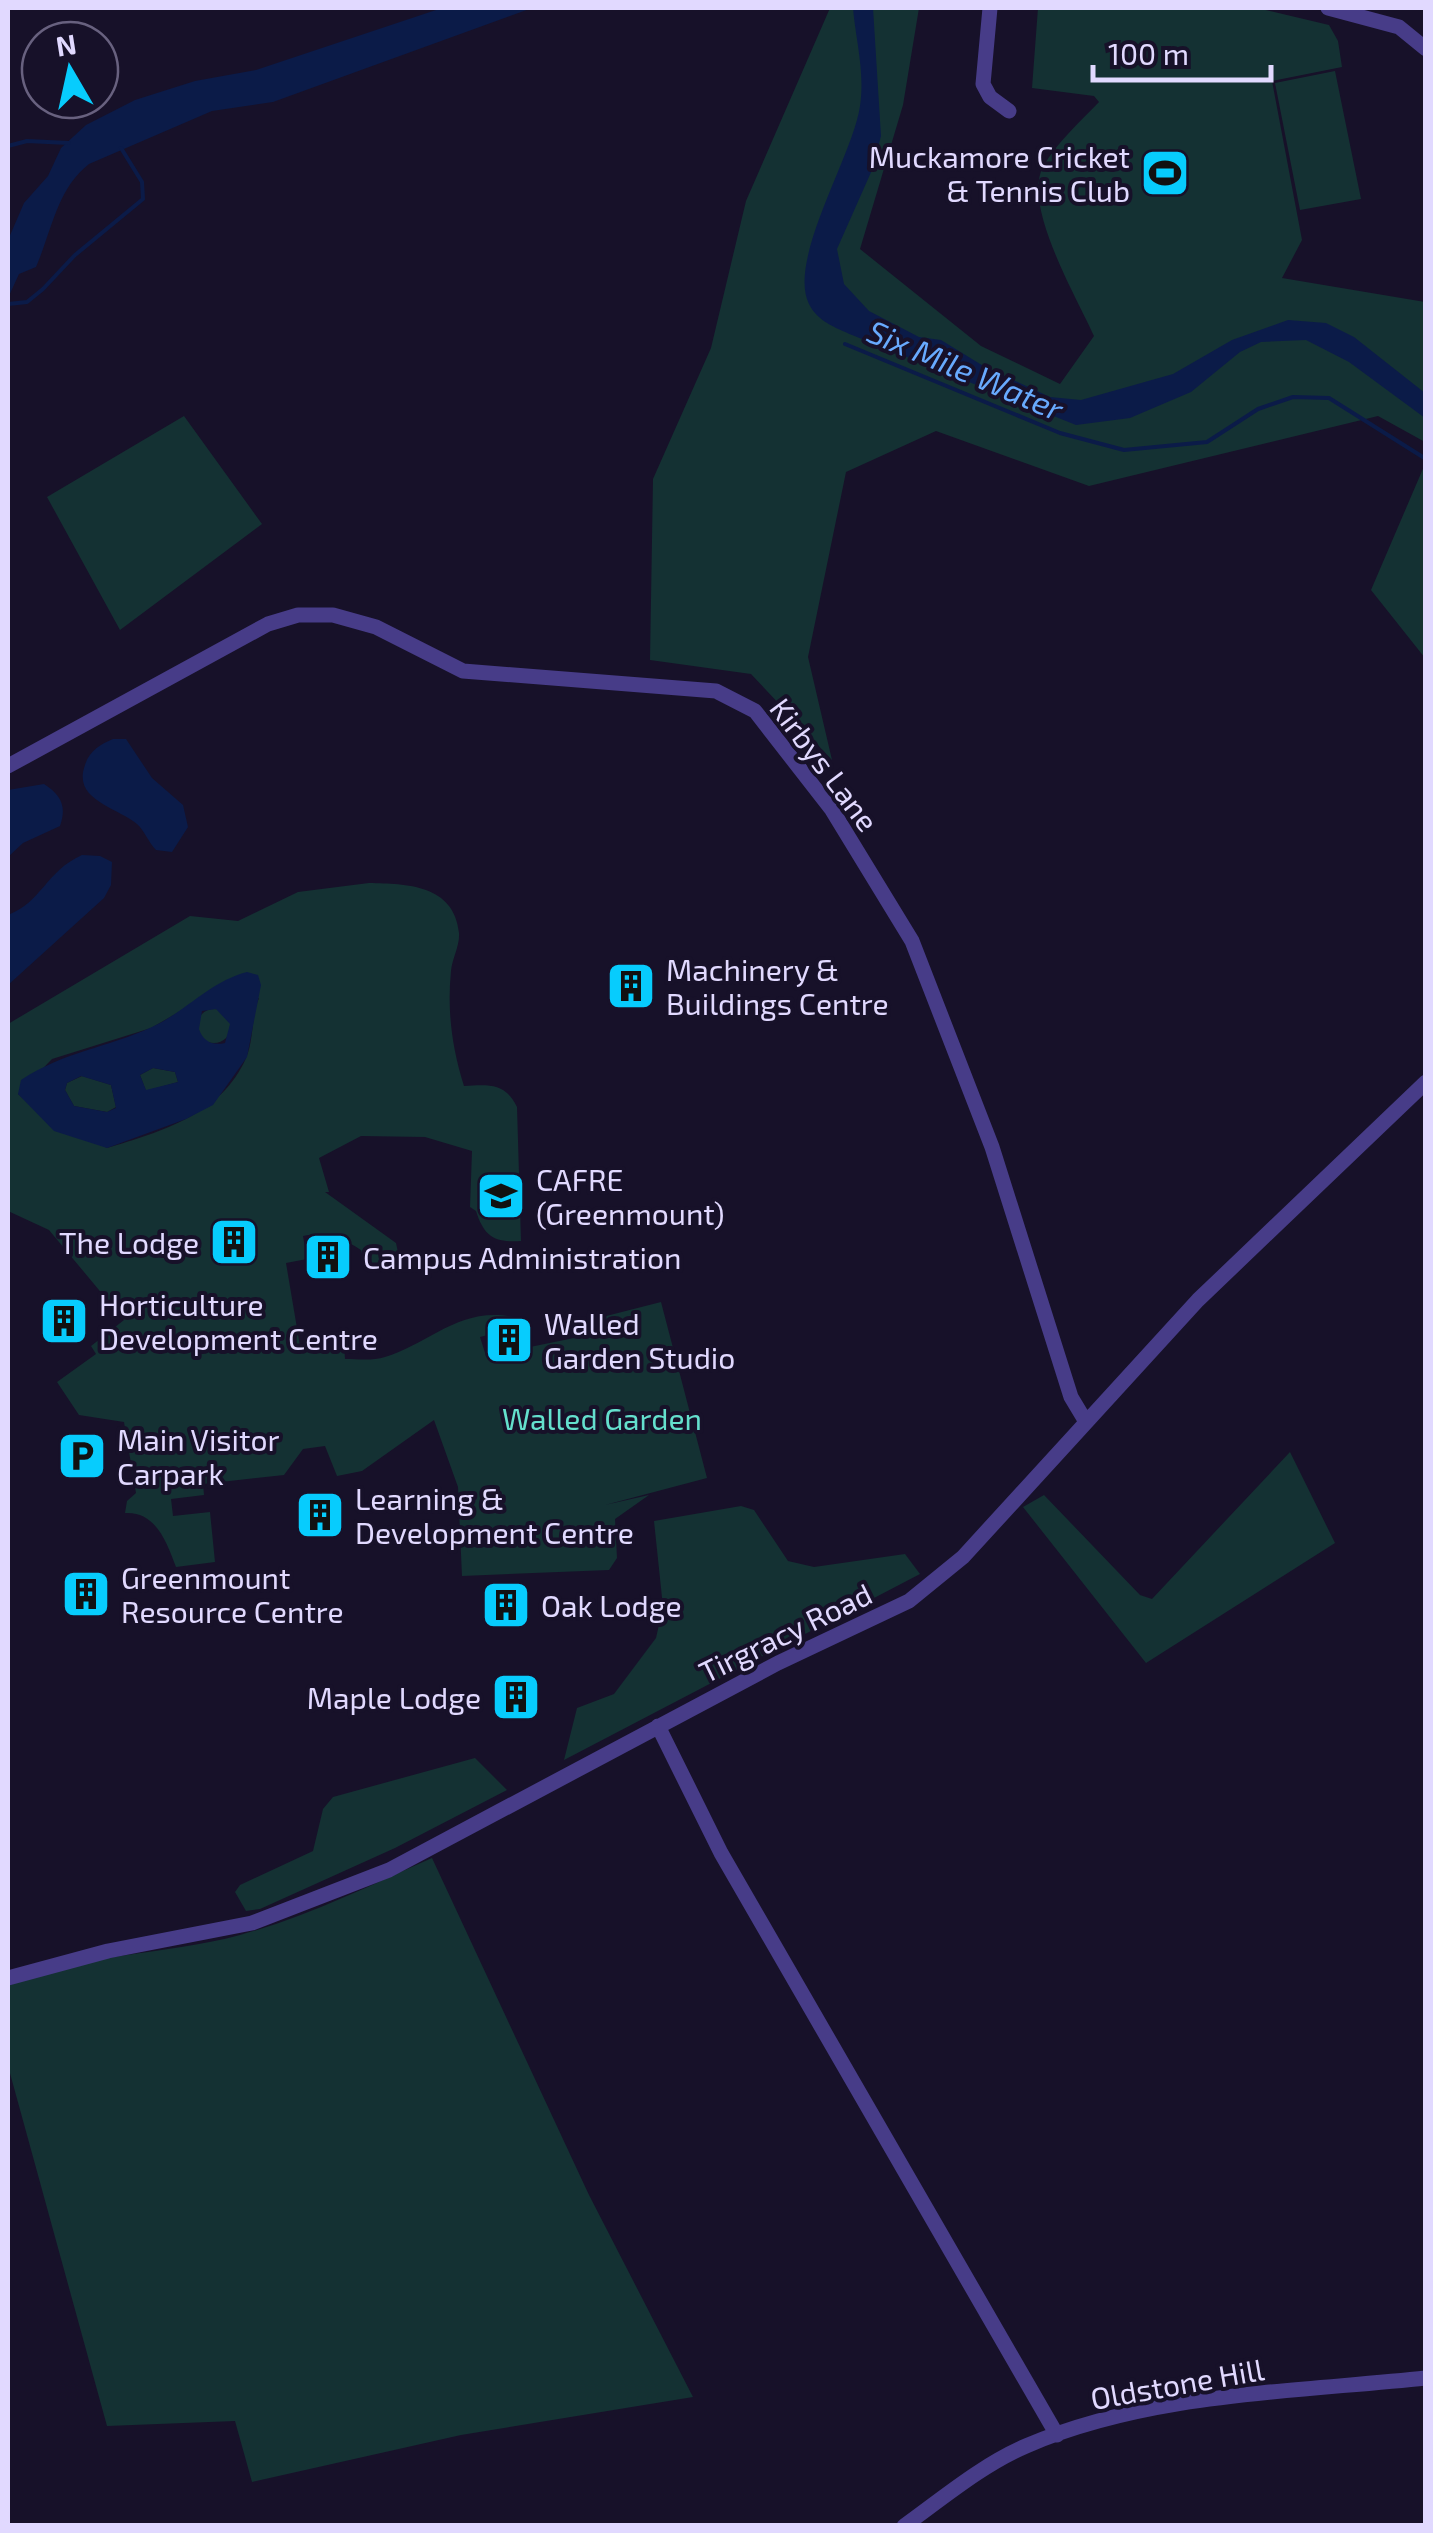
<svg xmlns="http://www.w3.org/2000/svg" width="1433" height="2533" font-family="'Exo 2',sans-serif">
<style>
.green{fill:#143133;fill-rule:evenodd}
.water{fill:#0b1b48;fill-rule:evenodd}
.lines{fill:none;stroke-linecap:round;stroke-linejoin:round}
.stream{stroke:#0b1b48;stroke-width:4}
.minor{stroke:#473c88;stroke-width:15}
.labels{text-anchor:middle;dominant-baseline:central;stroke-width:8;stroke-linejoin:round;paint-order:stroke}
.poi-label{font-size:30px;fill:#e1d9ff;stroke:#171129;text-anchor:start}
.street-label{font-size:30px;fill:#e1d9ff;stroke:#171129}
.park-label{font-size:30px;fill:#64e0cd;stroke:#171129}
.water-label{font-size:32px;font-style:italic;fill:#68aafe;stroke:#171129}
</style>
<rect width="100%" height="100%" fill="#171129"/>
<!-- green -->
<path class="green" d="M 830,8 L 919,8 L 903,105 L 860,249 L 981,346 L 1060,384 L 1094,336 C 1077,298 1022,205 1043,167 C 1057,142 1080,122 1099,102 L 1094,96 L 1032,88 L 1038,8 L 1257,8 L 1329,25 L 1338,41 L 1342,67 L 1272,81 L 1302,240 L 1282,278 L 1425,302 L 1425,442 L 1378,416 L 1089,486 L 936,431 L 846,472 L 808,657 L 832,760 L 751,674 L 650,660 L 653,479 L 711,348 L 746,201 Z
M 1335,71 L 1361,199 L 1300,210 L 1275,83 Z
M 184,416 L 262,524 L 120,630 L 47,497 Z
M 1425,464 L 1425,658 L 1371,590 Z
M 369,883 C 406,884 454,884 459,933 C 460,945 452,959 451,971 C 447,1011 452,1048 464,1086 C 488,1085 505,1082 517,1107 L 521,1241 C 494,1243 484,1236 476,1211 L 470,1207 L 472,1151 L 425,1137 L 361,1136 L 319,1158 L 329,1192 L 325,1192 L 396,1243 L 400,1262 L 365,1267 L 361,1250 C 342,1238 326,1231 303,1236 L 307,1259 L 286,1263 L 300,1346 L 344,1344 L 345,1359 C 357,1359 373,1361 385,1357 C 430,1344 463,1302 521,1319 L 522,1326 L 480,1337 L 486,1356 L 574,1338 L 571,1325 L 661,1302 L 707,1478 L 605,1505 L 649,1495 L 615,1519 L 617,1558 L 609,1570 L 462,1576 L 458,1487 L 434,1420 L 362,1471 L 337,1476 L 325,1446 L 303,1449 L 284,1475 L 203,1484 L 204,1495 L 171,1499 L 173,1516 L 210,1512 L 215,1562 L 176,1567 C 167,1543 156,1511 125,1513 L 127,1501 L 136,1493 L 124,1422 L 79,1415 L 57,1382 L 96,1354 L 91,1346 L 124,1320 L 49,1230 L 8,1211 L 8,1024 L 190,916 L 238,921 L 298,892 ZM 259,998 C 251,1017 254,1040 246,1058 C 222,1114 161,1132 107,1148 L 36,1110 L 18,1094 L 52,1059 L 151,1028 L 184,1009 Z
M197 1026a17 17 0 1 1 34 0a17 17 0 1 1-34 0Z
M 153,1068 L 175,1072 L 178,1082 L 146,1091 L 140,1075 Z
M 82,1076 L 111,1085 L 116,1107 L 107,1112 L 74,1106 L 65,1090 L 67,1083 Z
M 1290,1452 L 1335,1543 L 1146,1663 L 1023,1507 L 1044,1495 L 1140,1595 L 1152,1599 Z
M 741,1506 L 754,1510 L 788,1561 L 814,1567 L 905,1554 L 920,1574 L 564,1760 L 577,1708 L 614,1694 L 656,1638 L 663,1607 L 654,1521 Z
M 475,1758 L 507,1790 L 395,1848 L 260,1909 L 246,1911 L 235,1892 L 240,1885 L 313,1851 L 323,1809 L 333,1797 Z
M 432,1858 L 589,2195 L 693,2397 L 461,2435 L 252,2482 L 235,2421 L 107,2426 L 8,2066 L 8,1986 C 80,1952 163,1956 240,1935 C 306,1917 369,1886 432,1858 Z"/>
<!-- water -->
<path class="water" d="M 442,8 L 532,8 L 273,102 L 212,111 L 89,164 C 57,189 52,230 36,267 L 19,274 L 8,298 L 8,240 L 24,203 L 48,176 L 61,148 L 86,125 L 135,100 L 195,81 L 256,70 Z
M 853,8 L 873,8 L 881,136 L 872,170 L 837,249 L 844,284 L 869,311 L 919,337 L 941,340 L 985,367 L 1050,397 L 1081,400 L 1173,374 L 1232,340 L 1288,320 L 1326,323 L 1354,337 L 1425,393 L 1425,418 L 1349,362 L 1306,340 L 1261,342 L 1240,352 L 1191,392 L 1130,418 L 1076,425 L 852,335 C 836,328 817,321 809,304 C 787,260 853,156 860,106 C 865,71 856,42 853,8 Z
M 113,739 L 126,739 L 152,778 L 183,805 L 188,827 L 172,852 L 156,850 C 148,842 145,831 137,824 C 117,807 72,800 85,765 C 89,751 101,744 113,739 Z
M 44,784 C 61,795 67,806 60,826 L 23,843 L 8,857 L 8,790 Z
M 82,855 L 100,856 L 112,862 L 111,885 L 104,898 L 8,985 L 8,915 C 42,902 46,871 82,855 Z
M 247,972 L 258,975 L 261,985 L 247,1057 L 213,1105 L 186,1119 L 107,1148 L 54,1131 L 18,1094 L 21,1080 C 65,1051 107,1048 152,1027 C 185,1012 211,981 247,972 ZM 216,1009 L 230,1024 L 225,1043 C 212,1046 203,1041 199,1029 L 202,1011 ZM 153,1068 L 175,1072 L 178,1082 L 146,1090 L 140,1075 ZM 81,1076 L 111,1085 L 116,1108 L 107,1112 L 74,1106 L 65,1090 L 67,1083 Z"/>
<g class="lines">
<!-- stream -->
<path class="stream" d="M 8,146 L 27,141 L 69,143
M 8,304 L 27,302 L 43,289 L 75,255 L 143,199 L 142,182 L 121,148
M 845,344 L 1060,433 L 1124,450 L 1207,442 L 1258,409 L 1293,397 L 1329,398 L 1426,459"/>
<!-- minor -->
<path class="minor" d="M 990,8 L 983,84 L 990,97 L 1009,111
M 1328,8 L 1399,27 L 1426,49
M 8,766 L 268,624 L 298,615 L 333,615 L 376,627 L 463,671 L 716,691 L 755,711 L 832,810 L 912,941 L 992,1147 L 1071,1397 L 1086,1422
M 658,1726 L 721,1853 L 1057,2435
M 8,1978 L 108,1951 L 252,1923 L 389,1870 L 778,1663 L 909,1601 L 963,1557 L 1198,1300 L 1426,1082
M 904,2526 C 943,2498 982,2465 1026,2446 C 1149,2393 1294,2392 1426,2378"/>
</g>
<!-- icons -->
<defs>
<g id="stadium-square" transform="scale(2.5)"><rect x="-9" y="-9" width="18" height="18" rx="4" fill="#07ccfd" stroke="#171129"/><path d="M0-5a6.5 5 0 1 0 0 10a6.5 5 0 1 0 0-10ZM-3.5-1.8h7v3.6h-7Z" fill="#111"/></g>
<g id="building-square" transform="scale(2.5)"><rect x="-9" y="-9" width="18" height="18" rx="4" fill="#07ccfd" stroke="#171129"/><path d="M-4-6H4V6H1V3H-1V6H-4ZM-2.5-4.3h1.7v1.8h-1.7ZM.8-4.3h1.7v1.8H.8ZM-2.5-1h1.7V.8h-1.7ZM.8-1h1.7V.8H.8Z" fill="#111"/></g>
<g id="university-square" transform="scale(2.5)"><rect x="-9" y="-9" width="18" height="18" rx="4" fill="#07ccfd" stroke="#171129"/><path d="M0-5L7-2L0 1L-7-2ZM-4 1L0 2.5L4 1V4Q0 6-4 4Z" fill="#111"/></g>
<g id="parking-square" transform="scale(2.5)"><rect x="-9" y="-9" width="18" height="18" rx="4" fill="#07ccfd" stroke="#171129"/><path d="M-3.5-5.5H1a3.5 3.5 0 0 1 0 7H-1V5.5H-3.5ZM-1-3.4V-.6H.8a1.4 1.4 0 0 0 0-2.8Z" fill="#111"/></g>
</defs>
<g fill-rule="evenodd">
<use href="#stadium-square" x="1165" y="173"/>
<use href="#building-square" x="631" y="986"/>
<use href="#university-square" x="501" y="1196"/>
<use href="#building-square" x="234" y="1242"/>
<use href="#building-square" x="328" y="1257"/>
<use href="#building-square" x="64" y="1321"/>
<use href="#building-square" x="509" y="1340"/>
<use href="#parking-square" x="82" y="1456"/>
<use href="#building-square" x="320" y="1515"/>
<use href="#building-square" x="86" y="1594"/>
<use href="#building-square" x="506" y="1605"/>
<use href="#building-square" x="516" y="1697"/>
</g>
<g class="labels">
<!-- poi labels -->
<g class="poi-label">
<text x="1130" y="156" text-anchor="end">Muckamore Cricket<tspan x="1130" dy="34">&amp; Tennis Club</tspan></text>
<text x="666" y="969">Machinery &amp;<tspan x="666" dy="34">Buildings Centre</tspan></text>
<text x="536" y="1179">CAFRE<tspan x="536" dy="34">(Greenmount)</tspan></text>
<text x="199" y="1242" text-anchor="end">The Lodge</text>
<text x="363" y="1257">Campus Administration</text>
<text x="99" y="1304">Horticulture<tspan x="99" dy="34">Development Centre</tspan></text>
<text x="544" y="1323">Walled<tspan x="544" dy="34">Garden Studio</tspan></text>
<text x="117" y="1439">Main Visitor<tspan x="117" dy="34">Carpark</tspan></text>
<text x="355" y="1498">Learning &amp;<tspan x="355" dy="34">Development Centre</tspan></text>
<text x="121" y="1577">Greenmount<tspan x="121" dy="34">Resource Centre</tspan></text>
<text x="541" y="1605">Oak Lodge</text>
<text x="481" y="1697" text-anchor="end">Maple Lodge</text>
</g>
<!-- street labels -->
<g class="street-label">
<text transform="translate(825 764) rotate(53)">Kirbys Lane</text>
<text transform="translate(785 1632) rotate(-26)">Tirgracy Road</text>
<text transform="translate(1177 2383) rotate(-10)">Oldstone Hill</text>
</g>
<!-- park labels -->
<g class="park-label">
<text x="602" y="1418">Walled Garden</text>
</g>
<!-- water labels -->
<g class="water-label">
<text transform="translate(966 369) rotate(23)">Six Mile Water</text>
</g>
</g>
<!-- border -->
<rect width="1433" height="2533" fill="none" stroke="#e1d9ff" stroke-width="20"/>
<!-- north arrow -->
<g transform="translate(70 70) rotate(351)"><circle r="48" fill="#171129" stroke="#68617f" stroke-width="2.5"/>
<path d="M0-8L18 38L0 25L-18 38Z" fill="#07ccfd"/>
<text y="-15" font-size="28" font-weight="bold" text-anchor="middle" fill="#e1d9ff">N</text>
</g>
<!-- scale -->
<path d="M1093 65v15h178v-15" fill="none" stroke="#e1d9ff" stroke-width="5"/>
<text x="1108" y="65" font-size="30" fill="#e1d9ff" stroke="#171129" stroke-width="8" paint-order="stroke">100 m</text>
</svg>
